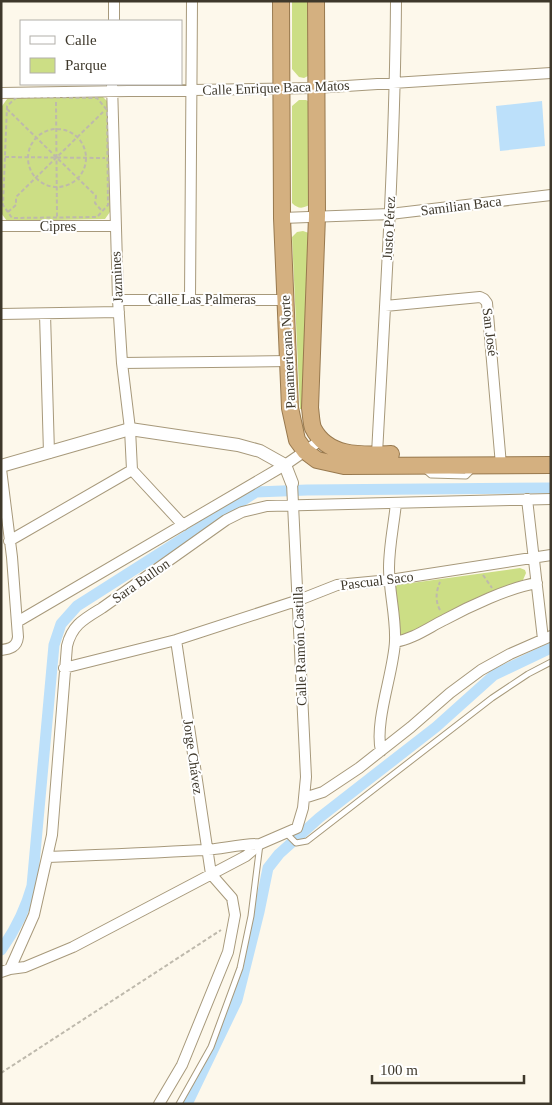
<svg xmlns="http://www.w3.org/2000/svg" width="552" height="1105" font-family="'Times New Roman',serif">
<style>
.green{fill:#ccde85}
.water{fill:#bce0fa}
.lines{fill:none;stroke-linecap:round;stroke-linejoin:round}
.canal{stroke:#bce0fa;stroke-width:11}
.service-casing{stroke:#a7997b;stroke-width:7}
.minor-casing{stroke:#a7997b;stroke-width:12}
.tertiary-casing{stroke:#a7997b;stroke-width:14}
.trunk-casing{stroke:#98794e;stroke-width:18}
.path{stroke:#beb9ac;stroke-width:2;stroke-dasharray:4 2.5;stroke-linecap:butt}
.service{stroke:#fff;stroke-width:5}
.minor{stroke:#fff;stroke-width:10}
.tertiary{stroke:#fff;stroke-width:12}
.trunk{stroke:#d4b080;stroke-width:16}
.labels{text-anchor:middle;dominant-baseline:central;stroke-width:4;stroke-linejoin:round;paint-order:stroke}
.street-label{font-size:14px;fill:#3e382b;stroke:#fff}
</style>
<rect width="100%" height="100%" fill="#fdf8eb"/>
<!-- green -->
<path class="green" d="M 292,1 L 313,1 L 310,75 L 304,78 L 299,77 L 292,69 Z
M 10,95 L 101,95 L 109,103 L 112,209 L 105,219 L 7,221 L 1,213 L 2,106 Z
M 299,100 L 306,100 L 310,102 L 311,204 C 304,208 299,210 292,203 L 292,106 Z
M 303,231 L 309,233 L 306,409 L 300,409 L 292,237 L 297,232 Z
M 520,568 L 525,570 L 526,573 L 523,580 L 399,638 L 394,589 L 397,585 Z"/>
<!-- water -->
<path class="water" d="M 542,101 L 545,146 L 500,151 L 496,106 Z"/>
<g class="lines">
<!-- canal -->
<path class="canal" d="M 1,950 C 16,929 25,911 32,886 L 54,645 L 61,624 L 77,606 L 256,492 L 307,490 L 551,488
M 187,1104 L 237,1000 L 259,912 L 268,868 L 279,854 L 319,818 L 436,727 L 494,675 L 551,648"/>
<!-- service casing -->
<g class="service-casing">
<path id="service" d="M 424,469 L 431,475 L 466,476 L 473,469
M 286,833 L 296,843 L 307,841 L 492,698 L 528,674 L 551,662
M 179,1104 L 211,1047 L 240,968 L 251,916 L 260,844"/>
</g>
<!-- minor casing -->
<g class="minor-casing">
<path id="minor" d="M 114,21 L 114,1
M 112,84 L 118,300 L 122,363 L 130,429 L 132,470
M 1,93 L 315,88 L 551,73
M 282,218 L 390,214 L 551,195
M 1,226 L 115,226
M 190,299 L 192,1
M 118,300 L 286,300
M 385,306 L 480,297 L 484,299 L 487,303 L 501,465
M 1,314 L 119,312
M 45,314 L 49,453
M 122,363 L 289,361
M 377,454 C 385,303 395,152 396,1
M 1,469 L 12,557 L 18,637 C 17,647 10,649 1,650
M 132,470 L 183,525
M 527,499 L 543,639
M 9,541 L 132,470
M 17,622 L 285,465 L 321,440
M 395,642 C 413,639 428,628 444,620 C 468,607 510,587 537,583
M 64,668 L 176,640 L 299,600 L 337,585 L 390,580 L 551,555
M 381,751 C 374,722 394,671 395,641 C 396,616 389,592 389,568 C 389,546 394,524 396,503
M 304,798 L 323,792 L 359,768 L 411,727 L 450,693 L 481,670 L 510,654 L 551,636
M 48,857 C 100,855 151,853 203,850 C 223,849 239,844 260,844
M 10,969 L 34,915 L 52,835 L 67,646 C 72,625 84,619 102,608 L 226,520 L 242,512 L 267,506 L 551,499
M 1,972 L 10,969 L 25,967 L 73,947 L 246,856 L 260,844 L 297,828 L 303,808 L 306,777 L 292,483
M 159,1104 L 182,1065 L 228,952 L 235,915 L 232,898 L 211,874 L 176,640"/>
</g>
<!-- tertiary casing -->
<g class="tertiary-casing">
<path id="tertiary" d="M 1,466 L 130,429 L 238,445 L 260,451 L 285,465 L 292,483"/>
</g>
<!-- trunk casing -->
<g class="trunk-casing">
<path id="trunk" d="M 281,1 L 282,218 L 290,408 L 297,440 L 305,451 L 317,460 L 344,466 L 551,465
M 316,1 L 317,216 L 310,408 C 311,414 311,422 313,428 C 328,458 363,455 391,454"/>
</g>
<!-- path -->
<path class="path" d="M 17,97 L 97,98 L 107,110 L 108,205 L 97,217 L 12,218 L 3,205 L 7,106 Z
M 56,102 L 57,217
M 7,109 L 96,196 L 95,203 L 102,211
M28 158a29 29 0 1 1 58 0a29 29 0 1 1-58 0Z
M 5,157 L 105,158
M 8,212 L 16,205 L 16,197 L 103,112
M 483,575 L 492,588
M 440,610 C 435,601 436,591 440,582
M 1,1073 L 221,930"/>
<!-- service -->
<use href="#service" class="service"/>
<!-- minor -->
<use href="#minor" class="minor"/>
<!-- tertiary -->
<use href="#tertiary" class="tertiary"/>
<!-- trunk -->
<use href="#trunk" class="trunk"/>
</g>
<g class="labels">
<!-- street labels -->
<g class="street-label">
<text transform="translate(276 88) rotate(-2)">Calle Enrique Baca Matos</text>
<text transform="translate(461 206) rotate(-7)">Samilian Baca</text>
<text x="58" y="226">Cipres</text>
<text transform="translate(389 228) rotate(-87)">Justo Pérez</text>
<text transform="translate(117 277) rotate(-93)">Jazmines</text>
<text x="202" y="299">Calle Las Palmeras</text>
<text transform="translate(490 332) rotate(83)">San José</text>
<text transform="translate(288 352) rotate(-93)">Panamericana Norte</text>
<text transform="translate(141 581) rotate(-35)">Sara Bullon</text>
<text transform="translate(377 581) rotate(-7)">Pascual Saco</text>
<text transform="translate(300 646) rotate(-92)">Calle Ramón Castilla</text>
<text transform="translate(193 757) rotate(82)">Jorge Chávez</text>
</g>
</g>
<!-- border -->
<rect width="552" height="1105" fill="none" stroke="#3e382b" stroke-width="5"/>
<!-- legend -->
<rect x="20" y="20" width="162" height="65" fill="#ffffff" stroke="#b2afaa"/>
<rect x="30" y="36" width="25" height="8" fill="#ffffff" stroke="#b2afaa"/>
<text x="65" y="45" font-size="15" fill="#3e382b">Calle</text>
<rect x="30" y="58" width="25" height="15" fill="#ccde85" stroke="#b2afaa"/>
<text x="65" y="70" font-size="15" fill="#3e382b">Parque</text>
<!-- scale -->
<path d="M372 1075v8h152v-8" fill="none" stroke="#3e382b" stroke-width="2.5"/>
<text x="380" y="1075" font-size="15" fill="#3e382b" stroke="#ffffff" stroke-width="4" paint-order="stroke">100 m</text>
</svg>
